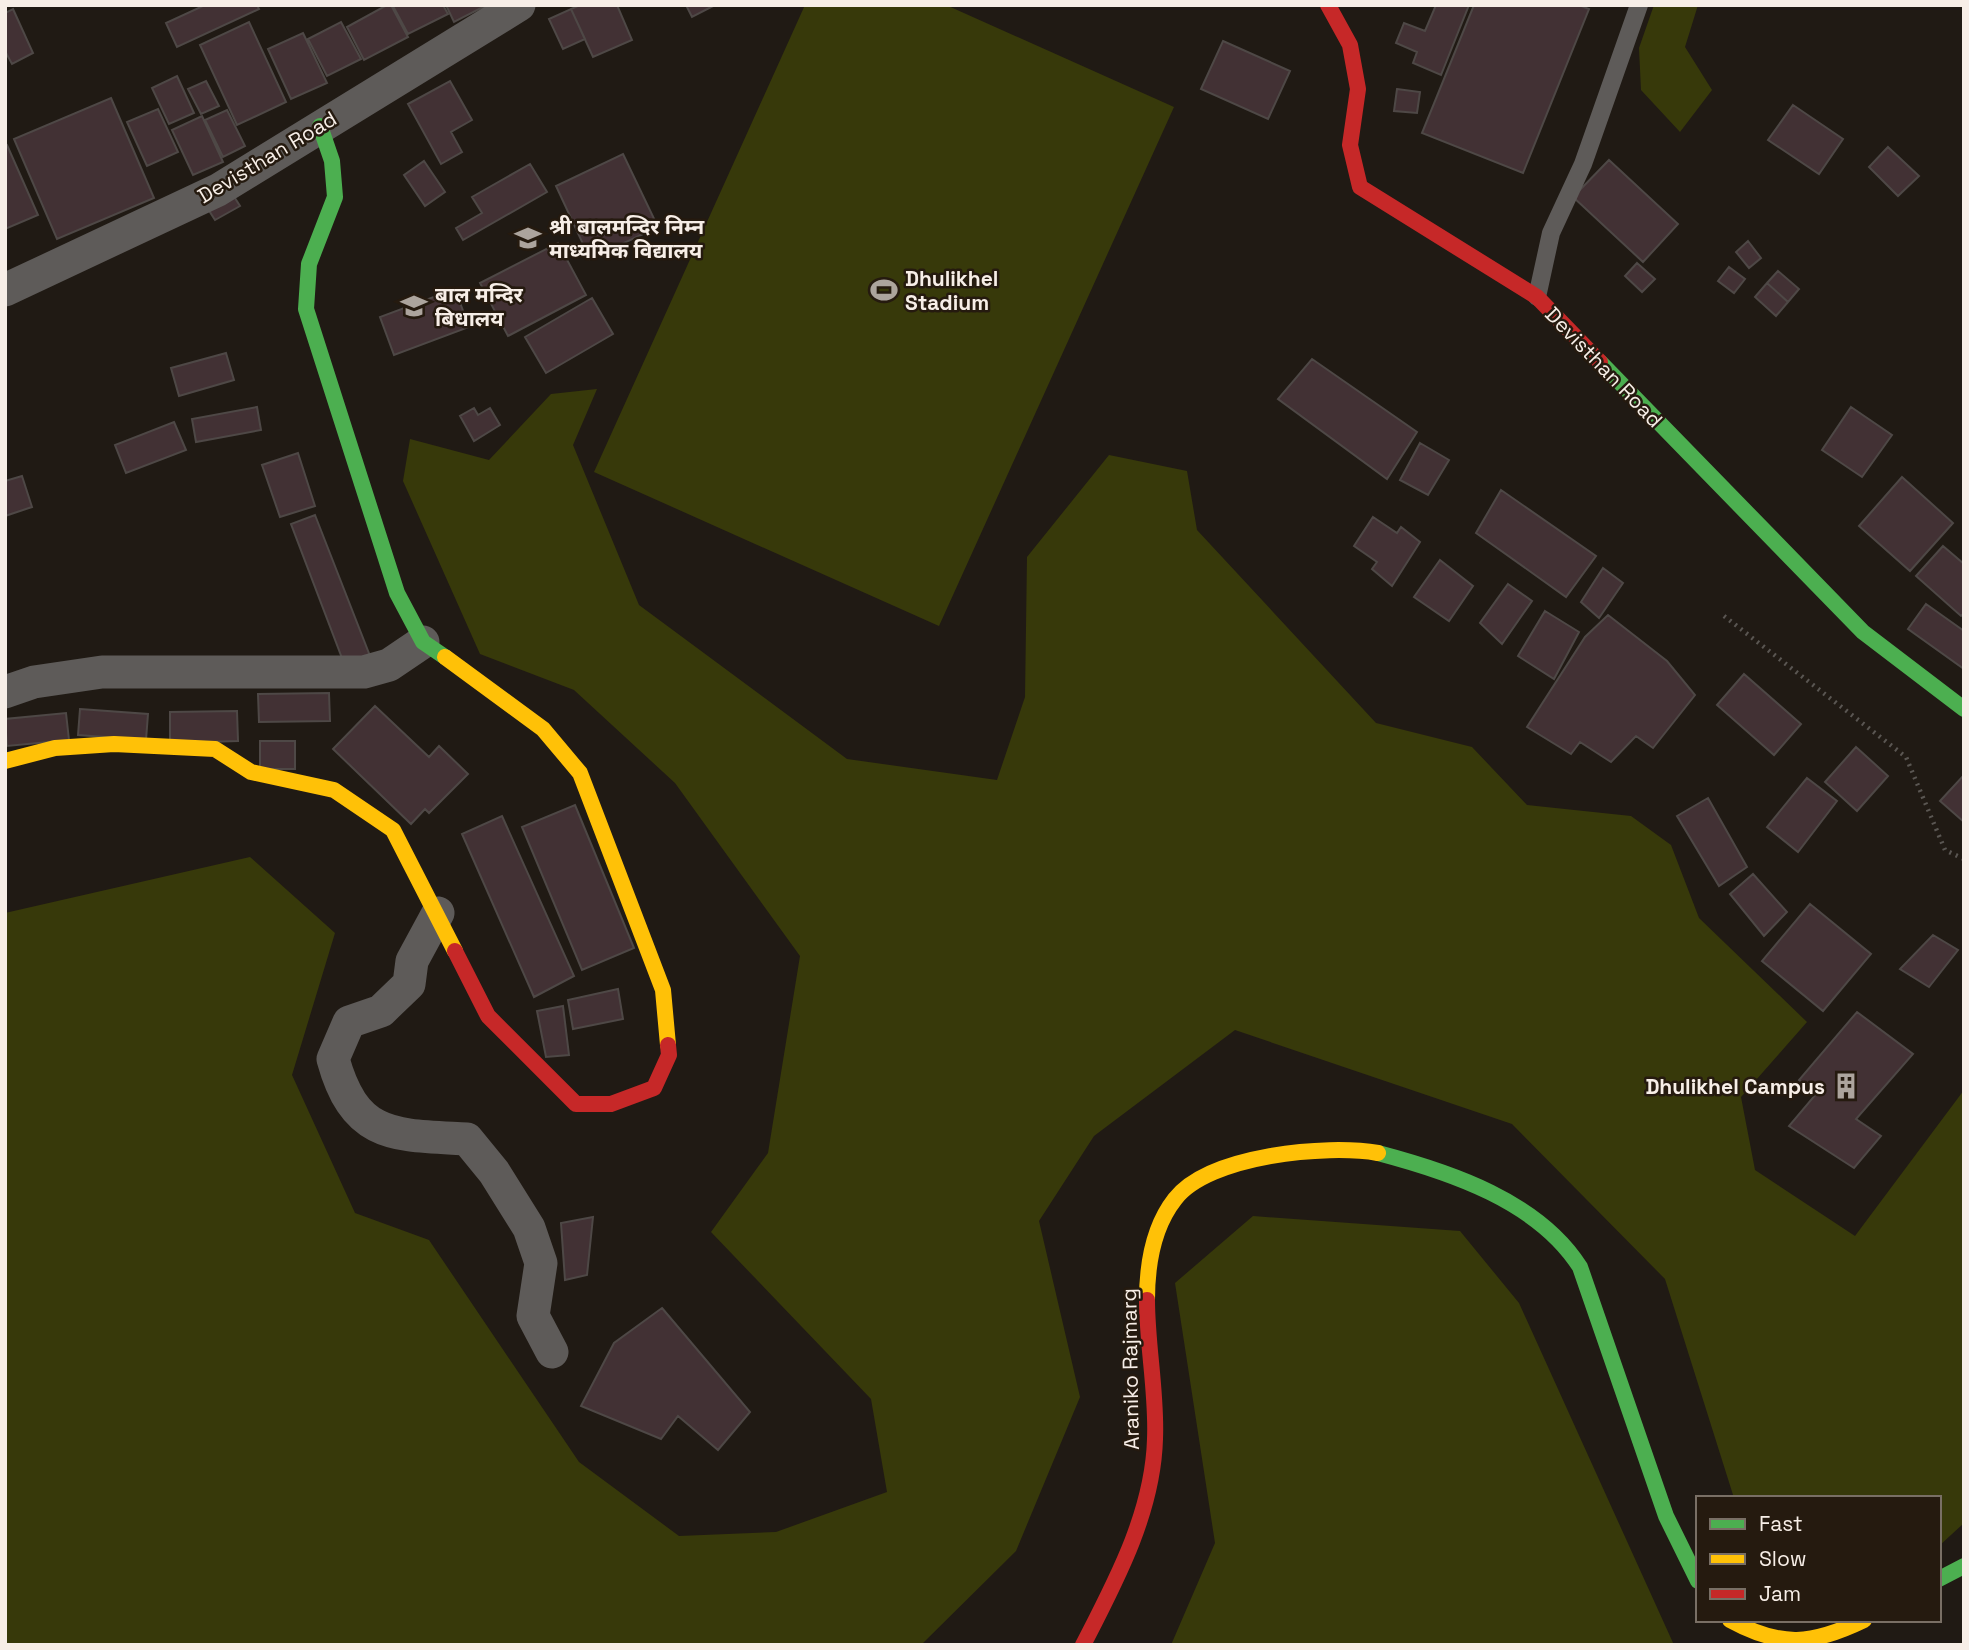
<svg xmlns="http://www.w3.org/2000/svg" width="1969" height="1650" font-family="'Space Grotesk','Noto Sans Devanagari',sans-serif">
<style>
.green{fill:#37390a}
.building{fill:#423134;stroke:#4e4846;stroke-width:2}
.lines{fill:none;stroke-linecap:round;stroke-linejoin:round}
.path{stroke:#5a5652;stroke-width:4.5;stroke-dasharray:2 5;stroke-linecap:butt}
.lane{stroke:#5e5b59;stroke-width:18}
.street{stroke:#5e5b59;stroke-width:33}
.fast{stroke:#4caf50;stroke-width:16}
.slow{stroke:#ffc107;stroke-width:16}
.jam{stroke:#c62828;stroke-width:16}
.labels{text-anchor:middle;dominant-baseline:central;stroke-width:5;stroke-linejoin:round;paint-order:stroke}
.street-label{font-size:21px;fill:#f7eee7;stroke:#251a0f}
.poi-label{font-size:21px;font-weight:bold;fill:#f7eee7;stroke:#251a0f;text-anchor:start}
</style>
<rect width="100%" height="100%" fill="#201a14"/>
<!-- green -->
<path class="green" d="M 805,5 L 946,5 L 1174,107 L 939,626 L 594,472 Z
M 1654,5 L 1698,5 L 1685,47 L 1712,90 L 1680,132 L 1641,90 L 1639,48 Z
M 597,389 L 573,445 L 639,605 L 847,759 L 997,780 L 1025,697 L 1027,557 L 1109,455 L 1187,471 L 1197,530 L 1376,723 L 1472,747 L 1527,805 L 1631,816 L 1671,845 L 1699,918 L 1807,1022 L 1741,1097 L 1755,1170 L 1855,1236 L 1964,1090 L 1964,1523 L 1939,1546 L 1939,1498 L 1734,1498 L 1665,1279 L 1512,1124 L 1235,1030 L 1094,1136 L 1039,1221 L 1080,1397 L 1016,1551 L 921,1645 L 5,1645 L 5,913 L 250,857 L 335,933 L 292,1075 L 355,1213 L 429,1240 L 579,1462 L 679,1536 L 776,1532 L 887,1492 L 871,1399 L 711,1232 L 768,1153 L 800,956 L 675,783 L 574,690 L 480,654 L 403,481 L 410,439 L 489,460 L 551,394 Z
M 1253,1216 L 1460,1231 L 1519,1303 L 1674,1645 L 1171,1645 L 1215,1543 L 1175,1283 Z"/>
<!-- building -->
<path class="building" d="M 205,5 L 257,5 L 259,9 L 177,47 L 166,23 Z
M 387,5 L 391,5 L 408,37 L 364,60 L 347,27 Z
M 443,5 L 448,14 L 408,34 L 393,6 Z
M 446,5 L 487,5 L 454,22 Z
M 580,5 L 617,5 L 632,40 L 593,57 L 571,9 Z
M 686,5 L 715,5 L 692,17 Z
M 1436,5 L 1469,5 L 1441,75 L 1413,63 L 1417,52 L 1396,43 L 1404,23 L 1425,31 Z
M 1474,5 L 1579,5 L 1589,9 L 1523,173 L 1422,133 Z
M 13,9 L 33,53 L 12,64 L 5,51 L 5,13 Z
M 571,9 L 585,39 L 563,49 L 549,19 Z
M 249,22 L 286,102 L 237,125 L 200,45 Z
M 341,22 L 361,59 L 327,76 L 308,39 Z
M 303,33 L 327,83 L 291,99 L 268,49 Z
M 1223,41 L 1290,71 L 1268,119 L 1201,89 Z
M 177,76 L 194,113 L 169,124 L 152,88 Z
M 206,81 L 219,106 L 201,114 L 188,89 Z
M 450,81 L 472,120 L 451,132 L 462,152 L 441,164 L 408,104 Z
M 1397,89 L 1420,92 L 1417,113 L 1394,111 Z
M 111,98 L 154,198 L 57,239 L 14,139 Z
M 1793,105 L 1843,139 L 1819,174 L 1768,140 Z
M 158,109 L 178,152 L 147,166 L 127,122 Z
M 227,110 L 245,146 L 223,157 L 205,120 Z
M 202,116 L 223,162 L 193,175 L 172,130 Z
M 7,145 L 38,215 L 5,229 L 5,146 Z
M 1888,147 L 1919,176 L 1898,196 L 1869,167 Z
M 623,154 L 658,227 L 590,259 L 556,186 Z
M 1609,160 L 1678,224 L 1643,262 L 1573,197 Z
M 424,161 L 445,192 L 425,206 L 404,175 Z
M 530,164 L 547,192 L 463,240 L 456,228 L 482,213 L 472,197 Z
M 233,195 L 240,206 L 215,220 L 208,209 Z
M 1748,241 L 1761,258 L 1749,268 L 1736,252 Z
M 558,243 L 586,295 L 508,336 L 480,283 Z
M 1637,263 L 1655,279 L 1642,292 L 1625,276 Z
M 1729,267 L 1745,279 L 1734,293 L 1718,281 Z
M 1778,271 L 1799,289 L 1788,302 L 1767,283 Z
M 1767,283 L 1788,302 L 1776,316 L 1755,297 Z
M 455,289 L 469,327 L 394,355 L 380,317 Z
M 592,298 L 613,334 L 546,373 L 525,337 Z
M 226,353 L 234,380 L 179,396 L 171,368 Z
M 1312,359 L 1417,432 L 1387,479 L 1278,399 Z
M 257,407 L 261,430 L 196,442 L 192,419 Z
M 1851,407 L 1892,435 L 1862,477 L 1822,450 Z
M 474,408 L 478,415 L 490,408 L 500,425 L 474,441 L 460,416 Z
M 174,422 L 186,450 L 126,473 L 115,445 Z
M 1420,443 L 1449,460 L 1428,495 L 1400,480 Z
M 298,453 L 315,506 L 280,517 L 262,465 Z
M 22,476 L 32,507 L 5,516 L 5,481 Z
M 1902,477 L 1953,523 L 1910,571 L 1859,526 Z
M 1501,490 L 1596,556 L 1566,597 L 1476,533 Z
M 315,515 L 370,656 L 345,666 L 291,524 Z
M 1373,517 L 1397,533 L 1401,527 L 1420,542 L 1392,586 L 1372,569 L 1377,562 L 1354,546 Z
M 1943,546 L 1964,564 L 1964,613 L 1961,616 L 1916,576 Z
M 1440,560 L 1473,586 L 1449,621 L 1414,597 Z
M 1603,568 L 1623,583 L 1599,618 L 1581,602 Z
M 1508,584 L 1532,601 L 1502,644 L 1480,623 Z
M 1926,604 L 1964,631 L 1964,669 L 1908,629 Z
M 1545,611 L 1579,632 L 1554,679 L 1518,656 Z
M 1608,615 L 1667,661 L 1695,695 L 1653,748 L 1636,736 L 1611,762 L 1580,742 L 1571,754 L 1527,727 L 1585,637 Z
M 1744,674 L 1801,724 L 1774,755 L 1717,705 Z
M 329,693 L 330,721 L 259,722 L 258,694 Z
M 375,706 L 429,757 L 439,746 L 468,774 L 429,813 L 425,809 L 411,824 L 333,749 Z
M 80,709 L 148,714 L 146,740 L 78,735 Z
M 237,711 L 238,741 L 170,743 L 170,712 Z
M 66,713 L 69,740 L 7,746 L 5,719 Z
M 260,741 L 295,741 L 295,769 L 260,769 Z
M 1856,747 L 1888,776 L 1857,811 L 1825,782 Z
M 1964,775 L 1964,822 L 1940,801 Z
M 1807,778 L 1837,801 L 1798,852 L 1767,827 Z
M 1708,798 L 1747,867 L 1719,886 L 1677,816 Z
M 575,805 L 634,948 L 582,970 L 522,827 Z
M 502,816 L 574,976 L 534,997 L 462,834 Z
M 1753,874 L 1787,912 L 1764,936 L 1730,894 Z
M 1810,904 L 1871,954 L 1823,1011 L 1762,961 Z
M 1933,935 L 1958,950 L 1929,987 L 1900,969 Z
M 618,989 L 623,1019 L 573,1029 L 568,1000 Z
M 563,1006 L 569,1055 L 546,1057 L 537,1011 Z
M 1857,1012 L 1913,1054 L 1856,1119 L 1881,1136 L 1854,1168 L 1789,1126 L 1817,1093 L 1799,1080 Z
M 593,1217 L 587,1275 L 565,1280 L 561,1223 Z
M 662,1308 L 750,1412 L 718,1450 L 678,1416 L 661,1439 L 581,1406 L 614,1343 Z"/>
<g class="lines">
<!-- path -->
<path class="path" d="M 1724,616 L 1906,757 L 1945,850 L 1964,859"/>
<!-- lane -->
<path class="lane" d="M 1537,297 L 1551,233 L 1583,164 L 1639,5"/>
<!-- street -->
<path class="street" d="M 5,290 L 218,190 L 519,5
M 5,692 L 34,682 L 102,672 L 364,672 L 389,665 L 423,642
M 438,913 L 412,961 L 409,984 L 381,1011 L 349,1022 L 333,1059 C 355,1139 394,1135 467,1139 L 494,1172 L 529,1228 L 541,1263 L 533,1316 L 552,1352"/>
<!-- fast -->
<path class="fast" d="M 320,126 L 332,161 L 335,197 L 309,264 L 306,309 L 397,593 L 423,642 L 445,657
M 1600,362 L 1863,632 L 1964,709
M 1378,1153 C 1450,1172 1538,1201 1580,1267 L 1666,1516 L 1698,1581
M 1939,1579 L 1964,1566"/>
<!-- slow -->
<path class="slow" d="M 445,657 L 543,729 L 580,773 L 663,990 L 668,1045
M 5,761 L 55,748 L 114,744 L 215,749 L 251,772 L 334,790 L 393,830 L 455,951
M 1147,1300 C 1147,1266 1153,1227 1175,1199 C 1209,1155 1327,1144 1378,1153
M 1730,1620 C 1781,1648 1812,1645 1864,1620"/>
<!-- jam -->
<path class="jam" d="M 1328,5 L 1350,45 L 1358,89 L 1350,145 L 1360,187 L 1537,297 L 1600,362
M 455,951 L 488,1016 L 576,1104 L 611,1104 L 654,1088 L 669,1055 L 668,1045
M 1083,1645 C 1116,1581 1153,1512 1155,1439 C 1157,1393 1147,1346 1147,1300"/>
</g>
<!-- icons -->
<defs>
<g id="school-bare" transform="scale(2.1)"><path d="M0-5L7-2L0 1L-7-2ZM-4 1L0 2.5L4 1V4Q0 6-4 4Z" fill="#aca49d" stroke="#251a0f" stroke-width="2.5" paint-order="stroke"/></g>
<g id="stadium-bare" transform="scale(2.1)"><path d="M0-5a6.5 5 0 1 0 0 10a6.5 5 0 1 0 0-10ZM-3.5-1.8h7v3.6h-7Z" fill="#aca49d" stroke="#251a0f" stroke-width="2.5" paint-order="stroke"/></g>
<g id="building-bare" transform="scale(2.1)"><path d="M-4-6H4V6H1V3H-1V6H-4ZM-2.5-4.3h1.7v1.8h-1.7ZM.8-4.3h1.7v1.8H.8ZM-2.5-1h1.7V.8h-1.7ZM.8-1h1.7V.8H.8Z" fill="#aca49d" stroke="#251a0f" stroke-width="2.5" paint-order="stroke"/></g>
</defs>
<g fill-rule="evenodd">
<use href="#school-bare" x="528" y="238"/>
<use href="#stadium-bare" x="884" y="290"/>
<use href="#school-bare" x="414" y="306"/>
<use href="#building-bare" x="1846" y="1086"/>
</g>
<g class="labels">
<!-- street labels -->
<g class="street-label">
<text transform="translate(267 157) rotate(-31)">Devisthan Road</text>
<text transform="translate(1604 367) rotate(46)">Devisthan Road</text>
<text transform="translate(1130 1369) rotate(-91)">Araniko Rajmarg</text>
</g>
<!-- poi labels -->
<g class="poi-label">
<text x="549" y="226">श्री बालमन्दिर निम्न<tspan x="549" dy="24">माध्यमिक विद्यालय</tspan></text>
<text x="905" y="278">Dhulikhel<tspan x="905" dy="24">Stadium</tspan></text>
<text x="435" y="294">बाल मन्दिर<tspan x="435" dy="24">बिधालय</tspan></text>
<text x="1825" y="1086" text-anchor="end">Dhulikhel Campus</text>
</g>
</g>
<!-- border -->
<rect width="1969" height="1650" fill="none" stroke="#f7eee7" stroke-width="14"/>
<!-- legend -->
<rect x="1696" y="1496" width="245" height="126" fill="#251a0f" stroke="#796f65" stroke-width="2"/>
<rect x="1710" y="1519" width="35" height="10" fill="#4caf50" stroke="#796f65" stroke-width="2"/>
<text x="1759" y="1531" font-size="21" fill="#f7eee7">Fast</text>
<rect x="1710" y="1554" width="35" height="10" fill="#ffc107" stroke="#796f65" stroke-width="2"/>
<text x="1759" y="1566" font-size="21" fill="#f7eee7">Slow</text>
<rect x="1710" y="1589" width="35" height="10" fill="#c62828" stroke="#796f65" stroke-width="2"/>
<text x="1759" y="1601" font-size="21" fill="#f7eee7">Jam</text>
</svg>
